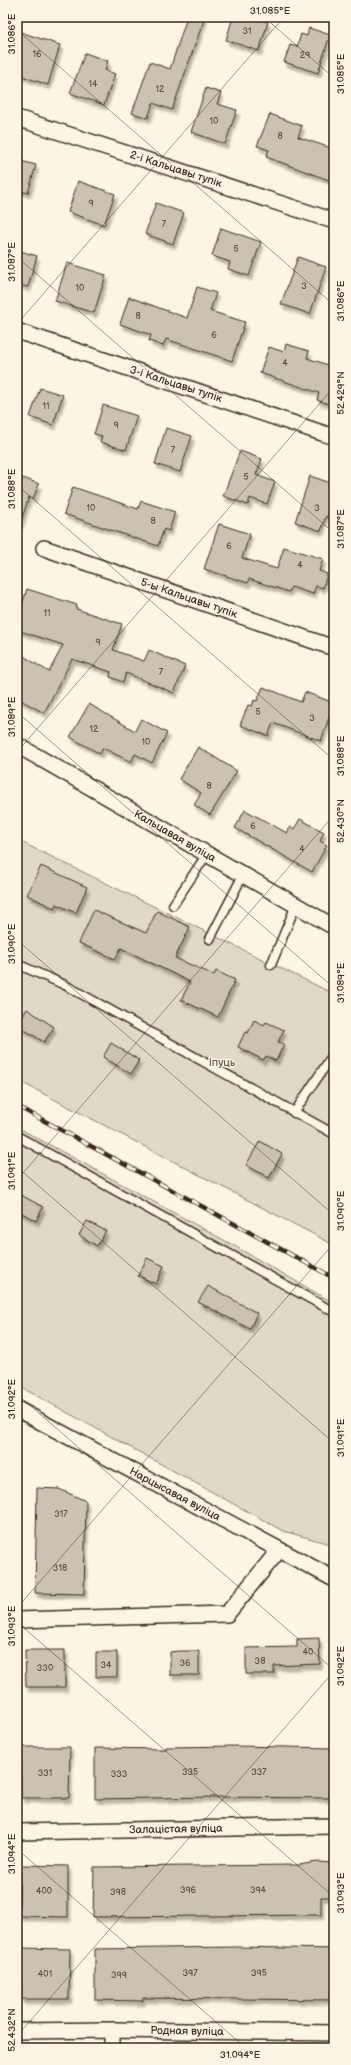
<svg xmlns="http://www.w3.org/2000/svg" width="351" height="2065" font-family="'Balsamiq Sans',sans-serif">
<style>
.green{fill:#e0d8c8;stroke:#8e8173}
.building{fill:#ccc2b3;stroke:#3b2a1e;filter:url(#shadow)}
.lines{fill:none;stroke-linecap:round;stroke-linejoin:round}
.service-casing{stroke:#3b2a1e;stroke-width:11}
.minor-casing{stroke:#3b2a1e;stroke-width:18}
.service{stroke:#fcf5e5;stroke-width:8}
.minor{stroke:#fcf5e5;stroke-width:15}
.rail-casing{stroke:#3b2a1e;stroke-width:4.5}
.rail{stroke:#fcf5e5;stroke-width:3;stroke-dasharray:9;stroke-linecap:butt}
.ticks{fill:none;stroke:#3b2a1e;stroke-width:1;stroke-opacity:0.45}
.labels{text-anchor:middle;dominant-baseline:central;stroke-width:3;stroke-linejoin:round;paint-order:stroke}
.number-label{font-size:9px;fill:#5f5043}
.street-label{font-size:11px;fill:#3b2a1e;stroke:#fcf5e5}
.park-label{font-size:11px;fill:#645648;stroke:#fcf5e5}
.neatline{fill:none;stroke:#3b2a1e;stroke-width:1.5}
.ticks-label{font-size:10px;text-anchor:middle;fill:#3b2a1e}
</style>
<defs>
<filter id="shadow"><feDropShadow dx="2.5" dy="4.5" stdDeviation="1" flood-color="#0004"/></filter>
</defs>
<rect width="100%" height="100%" fill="#fcf5e5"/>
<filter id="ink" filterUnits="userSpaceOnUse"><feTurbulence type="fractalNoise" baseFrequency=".025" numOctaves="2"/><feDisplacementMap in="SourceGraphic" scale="8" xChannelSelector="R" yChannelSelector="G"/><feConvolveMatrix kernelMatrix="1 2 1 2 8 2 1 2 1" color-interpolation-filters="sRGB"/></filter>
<g filter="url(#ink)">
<!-- green -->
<path class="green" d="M 17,840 L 334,994 L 334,1245 L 17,1080 Z
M 17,1127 L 231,1244 L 334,1303 L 334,1545 L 283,1531 L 17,1385 Z"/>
<!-- building -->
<path class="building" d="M 187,17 L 205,17 L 172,110 L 153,103 L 148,118 L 132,113 L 150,62 L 170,69 Z
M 233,17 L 252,17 L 268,22 L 259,51 L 226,40 Z
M 309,28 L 330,35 L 318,73 L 284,62 L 290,45 L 297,47 L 301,34 L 307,36 Z
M 17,31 L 60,45 L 48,85 L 19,75 L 22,64 L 17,62 Z
M 85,53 L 108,61 L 105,70 L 115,74 L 104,105 L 70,93 Z
M 206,88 L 221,93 L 217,104 L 237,110 L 225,144 L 191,132 Z
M 270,114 L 302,126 L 298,137 L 334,149 L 334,182 L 266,157 L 269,150 L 257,146 Z
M 17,160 L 36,165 L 28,193 L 17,190 Z
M 78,181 L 115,194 L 104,225 L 68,212 Z
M 156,203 L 184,213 L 173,244 L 145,234 Z
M 221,228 L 261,242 L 249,276 L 228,269 L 230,262 L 212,256 Z
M 17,250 L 37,256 L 28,287 L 17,284 Z
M 298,257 L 326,267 L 310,314 L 281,304 Z
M 67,263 L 106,275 L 94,313 L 55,301 Z
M 197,287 L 216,293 L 210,311 L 245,322 L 232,361 L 166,339 L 163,346 L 149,341 L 151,335 L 120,324 L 129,297 L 187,318 Z
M 286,344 L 309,351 L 307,358 L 334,367 L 334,406 L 317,400 L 319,393 L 260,373 L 269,347 L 284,352 Z
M 40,388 L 63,395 L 53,425 L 30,417 Z
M 103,405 L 137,416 L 126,450 L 100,442 L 102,436 L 94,434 Z
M 166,428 L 192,436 L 180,472 L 155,464 Z
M 240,451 L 262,459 L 256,475 L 275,482 L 267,504 L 250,498 L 248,505 L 223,496 Z
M 310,476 L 334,484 L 330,501 L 334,502 L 334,519 L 326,516 L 321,531 L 295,522 Z
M 23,478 L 39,484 L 33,499 L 29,497 L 19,527 L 17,527 L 17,492 Z
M 73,487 L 138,509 L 141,501 L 175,512 L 169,531 L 164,529 L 158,546 L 64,514 Z
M 219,524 L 250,534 L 242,558 L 277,569 L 284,547 L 323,559 L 319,571 L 327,574 L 323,588 L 316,586 L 313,594 L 291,587 L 289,592 L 249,579 L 248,583 L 204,569 Z
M 27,589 L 77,605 L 76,609 L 122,624 L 113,650 L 144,661 L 149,650 L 185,666 L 174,693 L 126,673 L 123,682 L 110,677 L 111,672 L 72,659 L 44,713 L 17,698 L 17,652 L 49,672 L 63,645 L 17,630 L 17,621 Z
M 263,687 L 301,702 L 305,692 L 334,703 L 321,741 L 273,723 L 268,736 L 240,725 L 248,705 L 252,706 L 254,700 L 257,701 Z
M 89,704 L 135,731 L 141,719 L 167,733 L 152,763 L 135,754 L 131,762 L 103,748 L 100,754 L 70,737 Z
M 198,747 L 237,771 L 210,815 L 194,805 L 201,793 L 179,779 Z
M 245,810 L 287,833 L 290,827 L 294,829 L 300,819 L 324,832 L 320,841 L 327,845 L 312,872 L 235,828 Z
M 41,866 L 87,887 L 76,913 L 56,904 L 54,908 L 27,895 Z
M 94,910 L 146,933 L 157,911 L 190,927 L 175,958 L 214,975 L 216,971 L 235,980 L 218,1017 L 181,1000 L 190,982 L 121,948 L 115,959 L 79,943 Z
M 27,1009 L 54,1027 L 44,1042 L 17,1025 Z
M 254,1020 L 264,1025 L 266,1022 L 284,1030 L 278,1042 L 284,1044 L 276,1061 L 266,1056 L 263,1060 L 238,1047 L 245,1032 L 248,1033 Z
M 111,1043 L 139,1060 L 131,1074 L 103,1057 Z
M 260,1141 L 282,1154 L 269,1178 L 246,1165 Z
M 21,1195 L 43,1207 L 36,1221 L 17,1210 L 17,1202 Z
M 87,1221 L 106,1231 L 97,1246 L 79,1235 Z
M 147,1258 L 164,1266 L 156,1284 L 138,1276 Z
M 208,1286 L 257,1313 L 250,1329 L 198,1302 Z
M 37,1488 L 59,1489 L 86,1501 L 84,1594 L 35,1593 Z
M 319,1638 L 320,1664 L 274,1666 L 274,1674 L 246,1674 L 246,1648 L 297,1647 L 297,1639 Z
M 25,1650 L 65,1650 L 65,1687 L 26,1687 Z
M 178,1651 L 199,1651 L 199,1675 L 170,1675 L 170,1652 Z
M 96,1652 L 117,1652 L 117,1677 L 96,1677 Z
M 235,1746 L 334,1748 L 334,1798 L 214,1797 L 95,1799 L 95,1748 L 166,1749 L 166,1747 Z
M 21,1747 L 70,1747 L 69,1798 L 21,1798 Z
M 317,1862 L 334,1863 L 334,1897 L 321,1897 L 321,1915 L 93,1917 L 94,1867 L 299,1865 Z
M 20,1865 L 68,1866 L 68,1917 L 19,1916 Z
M 235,1947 L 334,1949 L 334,2000 L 143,1998 L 143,2001 L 95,2000 L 95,1949 Z
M 21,1948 L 70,1949 L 69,1999 L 21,1999 Z"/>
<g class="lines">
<!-- service casing -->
<g class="service-casing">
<path id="service" d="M 173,905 L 207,854
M 210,939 L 243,875
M 17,964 L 65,985 L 334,1134
M 271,965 L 296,905
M 294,1113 L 334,1053
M 17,1136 L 334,1312"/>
</g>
<!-- minor casing -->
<g class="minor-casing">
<path id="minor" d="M 17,118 L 334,221
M 17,331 L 334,437
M 44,548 L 334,648
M 17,745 L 334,927
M 17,1409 L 334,1579
M 17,1620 L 227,1614 L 279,1550
M 17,1832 L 334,1826
M 17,2031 L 112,2030
M 112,2048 L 112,2030 L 334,2033"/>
</g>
<!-- service -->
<use href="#service" class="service"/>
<!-- minor -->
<use href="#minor" class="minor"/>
<!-- rail casing -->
<g class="rail-casing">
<path id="rail" d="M 17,1106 L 334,1278"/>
</g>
<!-- rail -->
<use href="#rail" class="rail"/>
</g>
</g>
<!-- ticks -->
<path class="ticks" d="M 264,17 L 334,78M 17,30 L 334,305M 17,257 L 334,533M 17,324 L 284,17M 17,485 L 334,760M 17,712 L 334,988M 17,752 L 334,387M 17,940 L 334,1215M 17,1167 L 334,1443M 17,1180 L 334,815M 17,1394 L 334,1670M 17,1608 L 334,1243M 17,1622 L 334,1897M 17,1849 L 246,2048M 17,2036 L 334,1671"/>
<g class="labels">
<!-- number labels -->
<g class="number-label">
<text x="247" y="31">31</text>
<text x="37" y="54">16</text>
<text x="305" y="55">29</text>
<text x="93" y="84">14</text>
<text x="160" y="89">12</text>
<text x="214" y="121">10</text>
<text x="280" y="136">8</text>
<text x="91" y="203">9</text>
<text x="164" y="224">7</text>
<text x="236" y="249">5</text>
<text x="304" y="286">3</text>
<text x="80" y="288">10</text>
<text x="138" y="316">8</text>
<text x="214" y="335">6</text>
<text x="285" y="363">4</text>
<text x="46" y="406">11</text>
<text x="116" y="425">9</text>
<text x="173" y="450">7</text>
<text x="246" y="477">5</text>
<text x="91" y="508">10</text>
<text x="317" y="508">3</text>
<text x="153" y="521">8</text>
<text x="229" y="546">6</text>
<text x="300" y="565">4</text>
<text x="47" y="613">11</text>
<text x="98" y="642">9</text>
<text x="161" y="672">7</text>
<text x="258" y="712">5</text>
<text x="312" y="718">3</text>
<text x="94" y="729">12</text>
<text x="146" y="742">10</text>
<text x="209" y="786">8</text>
<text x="253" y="826">6</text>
<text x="302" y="849">4</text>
<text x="61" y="1514">317</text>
<text x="60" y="1568">318</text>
<text x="308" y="1652">40</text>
<text x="260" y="1661">38</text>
<text x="185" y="1663">36</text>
<text x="106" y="1665">34</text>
<text x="45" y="1668">330</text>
<text x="190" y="1772">335</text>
<text x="259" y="1772">337</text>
<text x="45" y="1773">331</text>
<text x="119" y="1774">333</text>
<text x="188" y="1890">396</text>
<text x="258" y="1890">394</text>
<text x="44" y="1891">400</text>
<text x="118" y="1892">398</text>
<text x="190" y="1973">397</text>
<text x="259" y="1973">395</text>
<text x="45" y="1974">401</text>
<text x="119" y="1975">399</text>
</g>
<!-- street labels -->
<g class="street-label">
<text transform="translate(176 169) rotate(18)">2-і Кальцавы тупік</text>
<text transform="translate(176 384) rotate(18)">3-і Кальцавы тупік</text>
<text transform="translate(189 598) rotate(19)">5-ы Кальцавы тупік</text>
<text transform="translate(175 836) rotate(30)">Кальцавая вуліца</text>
<text transform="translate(175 1494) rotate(28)">Нарцысавая вуліца</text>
<text transform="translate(176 1829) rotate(-1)">Залацістая вуліца</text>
<text transform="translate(187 2031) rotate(1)">Родная вуліца</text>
</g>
<!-- park labels -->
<g class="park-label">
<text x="222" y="1062">Іпуць</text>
</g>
</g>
<!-- margin -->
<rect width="351" height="2065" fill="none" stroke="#fcf5e5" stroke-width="44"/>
<rect x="22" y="22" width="307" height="2021" class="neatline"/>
<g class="ticks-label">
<text x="270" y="14">31.085°E</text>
<text transform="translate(11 34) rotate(-90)" y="4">31.086°E</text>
<text transform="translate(340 74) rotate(-90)" y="4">31.085°E</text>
<text transform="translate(11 262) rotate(-90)" y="4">31.087°E</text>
<text transform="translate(340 301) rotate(-90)" y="4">31.086°E</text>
<text transform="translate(340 393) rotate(-90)" y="4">52.429°N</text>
<text transform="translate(11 489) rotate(-90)" y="4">31.088°E</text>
<text transform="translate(340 529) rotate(-90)" y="4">31.087°E</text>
<text transform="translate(11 717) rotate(-90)" y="4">31.089°E</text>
<text transform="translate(340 756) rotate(-90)" y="4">31.088°E</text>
<text transform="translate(340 821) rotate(-90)" y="4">52.430°N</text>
<text transform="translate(11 944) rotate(-90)" y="4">31.090°E</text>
<text transform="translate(340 983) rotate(-90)" y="4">31.089°E</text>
<text transform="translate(11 1171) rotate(-90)" y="4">31.091°E</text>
<text transform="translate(340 1211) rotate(-90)" y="4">31.090°E</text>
<text transform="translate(11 1399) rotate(-90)" y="4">31.092°E</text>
<text transform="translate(340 1438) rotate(-90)" y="4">31.091°E</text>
<text transform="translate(11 1626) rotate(-90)" y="4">31.093°E</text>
<text transform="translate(340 1666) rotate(-90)" y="4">31.092°E</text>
<text transform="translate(11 1854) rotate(-90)" y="4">31.094°E</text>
<text transform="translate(340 1893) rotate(-90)" y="4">31.093°E</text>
<text transform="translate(11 2030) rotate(-90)" y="4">52.432°N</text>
<text x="240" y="2058">31.094°E</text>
</g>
</svg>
